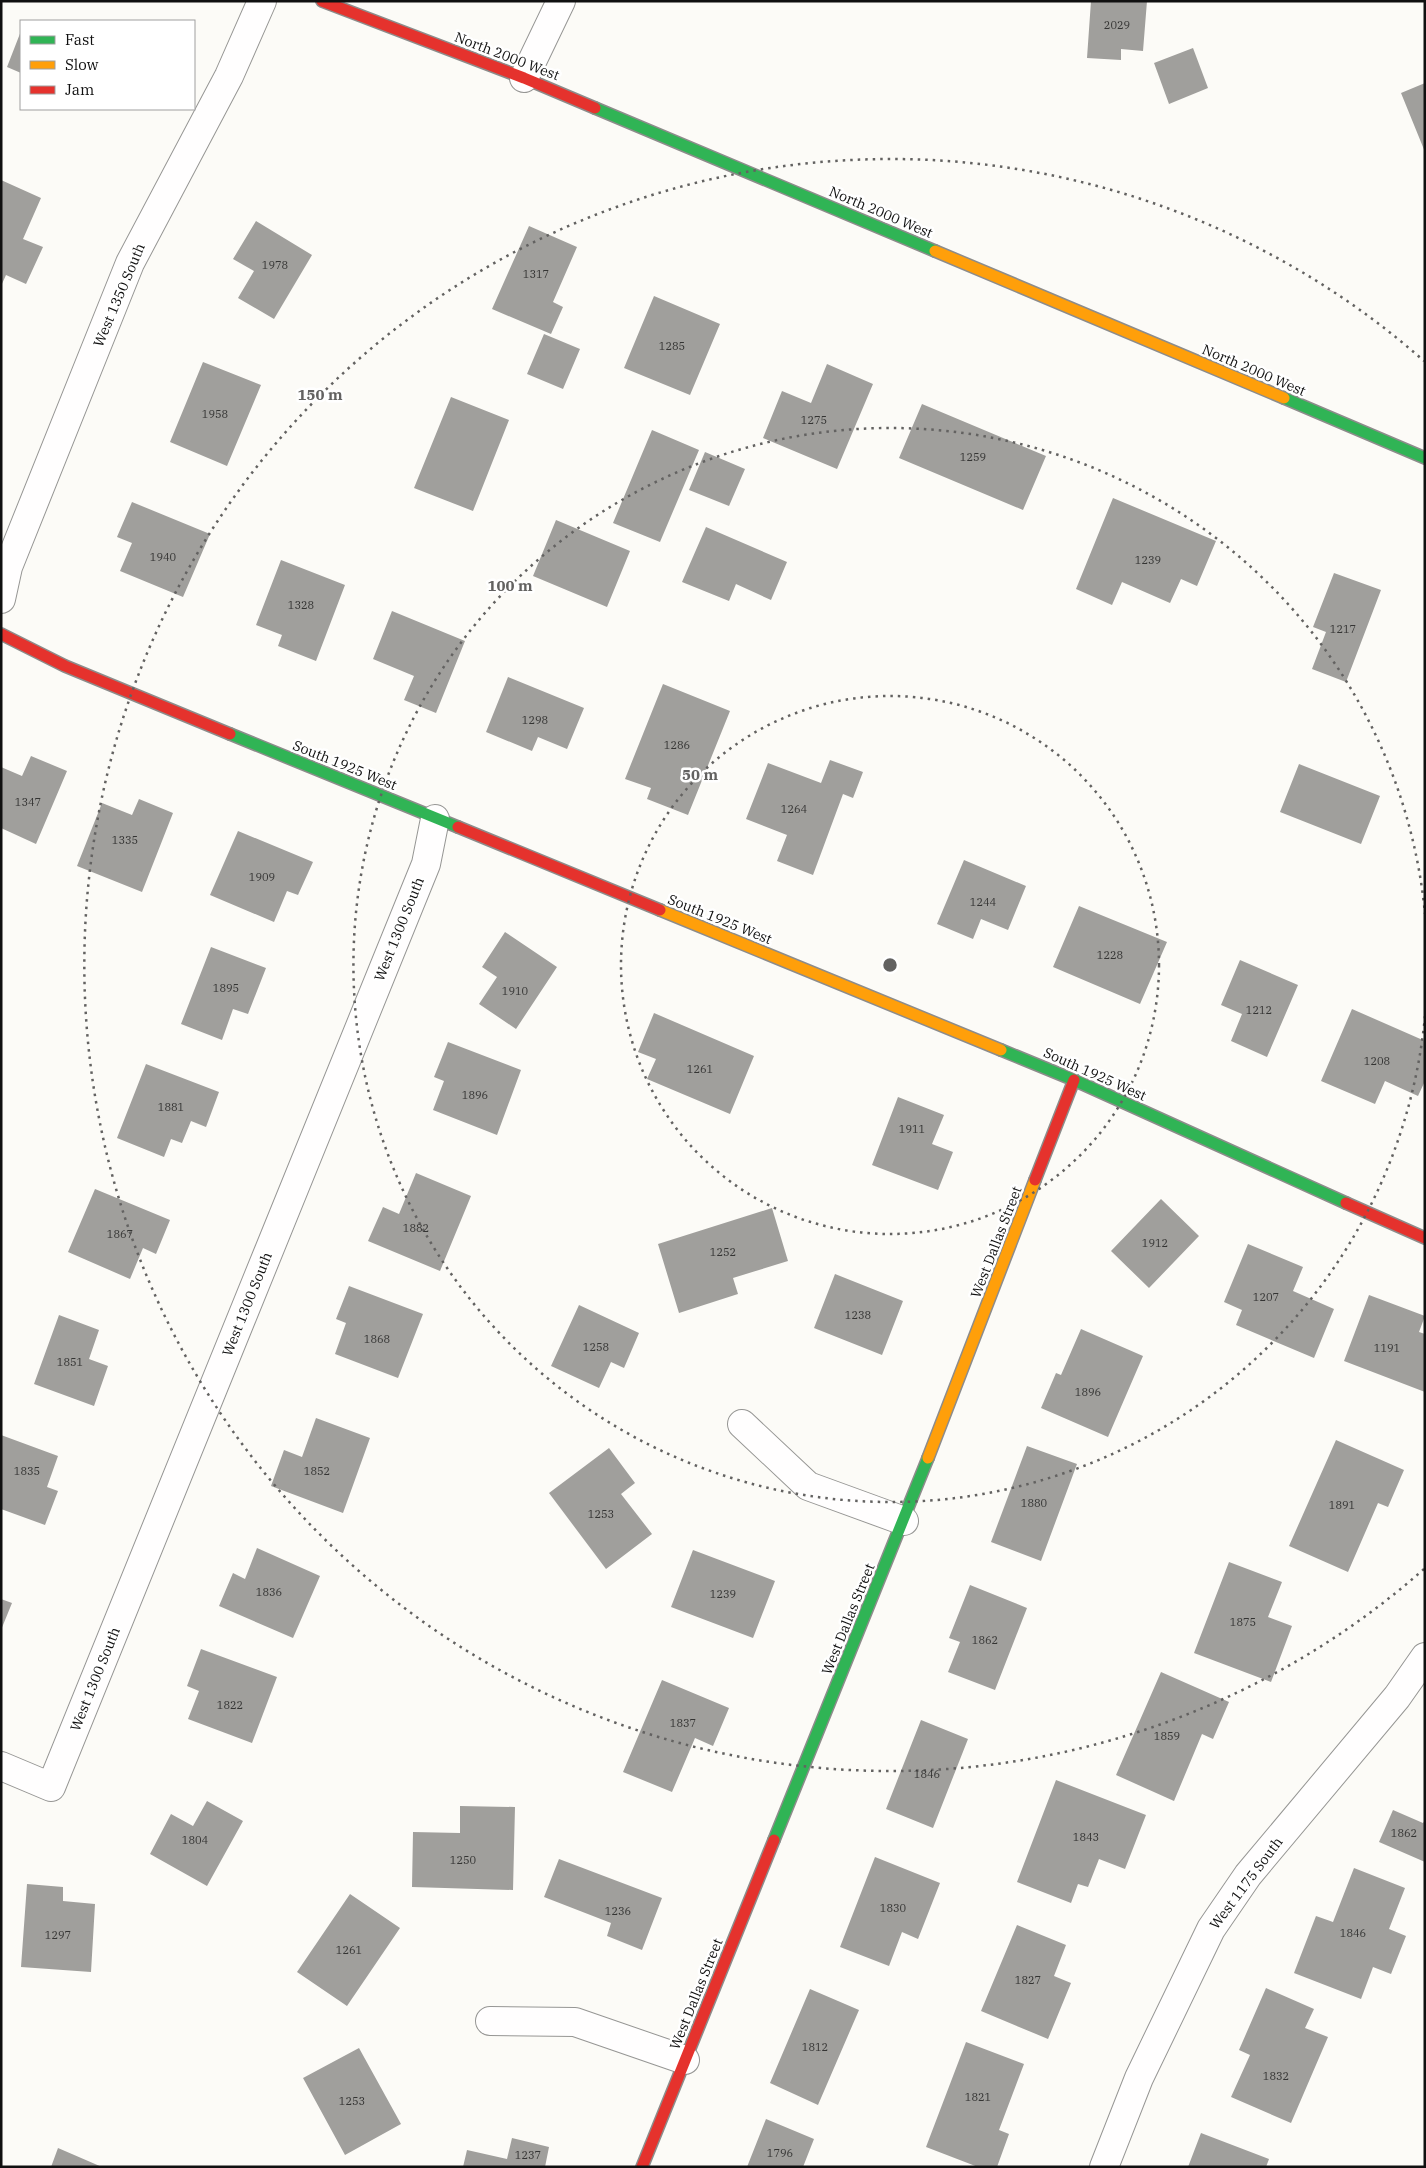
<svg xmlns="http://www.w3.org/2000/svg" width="1426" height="2168" font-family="'IBM Plex Serif',serif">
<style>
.building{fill:#a09f9c}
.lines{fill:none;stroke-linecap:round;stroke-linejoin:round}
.street-casing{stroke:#969694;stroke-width:30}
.fast-casing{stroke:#8d8c8b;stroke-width:14}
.slow-casing{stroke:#8d8c8b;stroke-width:14}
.jam-casing{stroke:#8d8c8b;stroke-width:14}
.street{stroke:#fffefe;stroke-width:28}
.fast{stroke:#30b455;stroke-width:11}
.slow{stroke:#ff9f0a;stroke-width:11}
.jam{stroke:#e5322d;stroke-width:11}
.ring{fill:none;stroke:#636261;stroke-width:2.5;stroke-dasharray:2.5 5}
.labels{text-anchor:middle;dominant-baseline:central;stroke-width:5;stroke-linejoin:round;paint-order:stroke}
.number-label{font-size:11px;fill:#343433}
.street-label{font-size:14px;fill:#101010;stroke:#fff}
.centre{fill:#636261;stroke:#fff;stroke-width:2.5}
.ring-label{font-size:15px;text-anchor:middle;font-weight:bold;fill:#636261;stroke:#fff;stroke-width:5;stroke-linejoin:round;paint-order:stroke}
</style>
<rect width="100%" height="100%" fill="#fcfbf7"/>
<!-- building -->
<path class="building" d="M 1091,1 L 1147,1 L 1143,51 L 1121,49 L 1121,60 L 1087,58 Z
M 21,31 L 21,73 L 7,67 Z
M 1193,48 L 1208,88 L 1169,104 L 1154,63 Z
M 1425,83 L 1425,152 L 1401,93 Z
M 1,180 L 41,198 L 23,239 L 43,247 L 26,284 L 6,275 L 1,286 Z
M 256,221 L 312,255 L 274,319 L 238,298 L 254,271 L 233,259 Z
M 529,226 L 577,247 L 553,302 L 563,307 L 551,334 L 492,309 Z
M 654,296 L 720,324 L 690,395 L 624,368 Z
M 544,334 L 580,349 L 563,389 L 527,374 Z
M 203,362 L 261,385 L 227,466 L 170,442 Z
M 827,364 L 873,384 L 837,469 L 763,438 L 782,391 L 811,403 Z
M 451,397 L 509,420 L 473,511 L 414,488 Z
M 922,404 L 1046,456 L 1023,510 L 899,458 Z
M 652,430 L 699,450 L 660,542 L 613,523 Z
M 705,452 L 745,469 L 729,506 L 689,490 Z
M 1113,498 L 1216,541 L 1197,586 L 1181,579 L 1170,603 L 1122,582 L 1112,605 L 1076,589 Z
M 132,502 L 210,534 L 183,597 L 120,571 L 132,543 L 117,537 Z
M 556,520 L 630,551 L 607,607 L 533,576 Z
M 706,527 L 787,562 L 771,600 L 736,584 L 729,601 L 682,582 Z
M 281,560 L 345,585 L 316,661 L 278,646 L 282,635 L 256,625 Z
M 1334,573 L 1381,590 L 1346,682 L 1312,669 L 1326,632 L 1313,627 Z
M 392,611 L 465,641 L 436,713 L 404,700 L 414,676 L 373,659 Z
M 508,677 L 584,708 L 567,749 L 538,737 L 532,751 L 486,732 Z
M 663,684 L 730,711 L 688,815 L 647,799 L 651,788 L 625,779 Z
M 31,756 L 67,771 L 36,844 L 1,828 L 1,767 L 22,776 Z
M 830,760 L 863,772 L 853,798 L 843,794 L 813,875 L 777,861 L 787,835 L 746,819 L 768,763 L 821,783 Z
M 1299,764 L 1380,796 L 1361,844 L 1280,812 Z
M 139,799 L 173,813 L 142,892 L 77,866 L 102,803 L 132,815 Z
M 238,831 L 313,862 L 298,895 L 287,891 L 274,922 L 210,895 Z
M 964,860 L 1026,886 L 1008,930 L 981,919 L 973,939 L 937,924 Z
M 1079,906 L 1167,942 L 1140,1004 L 1053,967 Z
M 505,932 L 557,967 L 516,1029 L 479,1004 L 497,977 L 482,967 Z
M 211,947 L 266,968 L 248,1014 L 233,1009 L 222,1040 L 181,1024 Z
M 1240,960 L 1298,985 L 1267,1057 L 1231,1041 L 1242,1014 L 1221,1005 Z
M 1352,1009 L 1425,1041 L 1425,1081 L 1418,1096 L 1385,1081 L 1375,1104 L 1321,1081 Z
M 654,1013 L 754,1056 L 730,1114 L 647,1079 L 656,1059 L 638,1052 Z
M 448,1042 L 521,1070 L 497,1135 L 433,1110 L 444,1081 L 434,1077 Z
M 146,1064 L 219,1092 L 206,1127 L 191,1121 L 182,1143 L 171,1139 L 164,1157 L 117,1138 Z
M 898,1097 L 944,1115 L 932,1144 L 953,1152 L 938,1190 L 872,1165 Z
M 416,1173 L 471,1196 L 440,1271 L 368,1241 L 383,1207 L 399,1214 Z
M 95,1189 L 170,1220 L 156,1254 L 143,1248 L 130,1279 L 68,1252 Z
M 1161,1199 L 1199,1236 L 1149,1288 L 1111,1251 Z
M 772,1208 L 788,1261 L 733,1278 L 738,1294 L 679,1313 L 658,1244 Z
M 1248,1244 L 1303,1267 L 1293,1291 L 1334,1309 L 1314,1358 L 1236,1325 L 1242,1310 L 1224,1302 Z
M 835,1274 L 903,1301 L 882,1355 L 814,1328 Z
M 349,1286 L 423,1314 L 398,1378 L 335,1354 L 346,1323 L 336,1319 Z
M 1369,1295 L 1425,1316 L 1419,1332 L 1425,1334 L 1425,1392 L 1344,1361 Z
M 579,1305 L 639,1333 L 624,1368 L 611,1362 L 599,1388 L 551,1366 Z
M 59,1315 L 99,1330 L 89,1359 L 108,1366 L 94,1406 L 34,1384 Z
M 1081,1329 L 1143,1356 L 1108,1437 L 1041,1408 L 1056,1373 L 1061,1375 Z
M 316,1418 L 370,1438 L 343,1513 L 271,1486 L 284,1450 L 302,1457 Z
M 1,1435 L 58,1456 L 47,1487 L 58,1491 L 45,1525 L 1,1509 Z
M 1336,1440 L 1404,1470 L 1388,1507 L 1378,1503 L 1348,1572 L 1289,1546 Z
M 1027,1446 L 1077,1464 L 1041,1561 L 991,1542 Z
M 609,1448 L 635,1483 L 621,1494 L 652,1534 L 606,1569 L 549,1493 Z
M 257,1548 L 320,1576 L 293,1638 L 219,1606 L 233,1573 L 245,1579 Z
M 693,1550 L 775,1581 L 753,1638 L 671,1607 Z
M 1229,1562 L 1282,1582 L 1268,1617 L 1292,1626 L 1271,1682 L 1194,1653 Z
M 970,1585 L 1027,1608 L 995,1690 L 948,1672 L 960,1642 L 949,1638 Z
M 1,1599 L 12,1603 L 1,1630 Z
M 201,1649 L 277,1677 L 252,1743 L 188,1719 L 199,1691 L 187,1686 Z
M 1161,1672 L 1229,1702 L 1213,1739 L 1202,1734 L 1174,1801 L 1116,1775 Z
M 662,1680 L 729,1708 L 713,1746 L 695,1738 L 672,1792 L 623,1772 Z
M 921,1720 L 968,1739 L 933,1828 L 886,1809 Z
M 1056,1780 L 1146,1815 L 1125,1869 L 1099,1859 L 1088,1887 L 1078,1884 L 1071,1903 L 1017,1882 Z
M 207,1801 L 243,1821 L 207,1886 L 150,1854 L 171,1814 L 193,1826 Z
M 460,1806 L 515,1807 L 513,1890 L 412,1887 L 413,1832 L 460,1833 Z
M 1393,1810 L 1423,1823 L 1425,1820 L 1425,1862 L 1379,1842 Z
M 875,1857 L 940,1883 L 918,1939 L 902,1932 L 889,1966 L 840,1947 Z
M 559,1859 L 662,1898 L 642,1950 L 607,1936 L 611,1923 L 544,1897 Z
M 1354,1868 L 1405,1888 L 1389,1929 L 1406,1936 L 1391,1974 L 1373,1967 L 1361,1999 L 1294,1973 L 1316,1916 L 1333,1922 Z
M 27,1884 L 63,1887 L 63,1901 L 95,1904 L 91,1972 L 21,1967 Z
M 350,1894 L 400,1928 L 347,2006 L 297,1972 Z
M 1017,1925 L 1066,1945 L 1054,1976 L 1071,1983 L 1048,2039 L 981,2011 Z
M 1266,1988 L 1314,2009 L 1305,2028 L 1328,2037 L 1291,2123 L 1231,2097 L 1250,2055 L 1239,2050 Z
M 810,1989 L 859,2010 L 818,2105 L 770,2083 Z
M 966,2042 L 1024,2064 L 999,2130 L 1009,2134 L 997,2167 L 978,2167 L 926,2147 Z
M 359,2048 L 401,2124 L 345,2155 L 303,2078 Z
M 766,2119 L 814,2139 L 803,2167 L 747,2167 Z
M 1201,2133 L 1269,2159 L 1266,2167 L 1188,2167 Z
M 512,2138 L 549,2147 L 545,2167 L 463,2167 L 467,2150 L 507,2159 Z
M 58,2148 L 102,2167 L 51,2167 Z"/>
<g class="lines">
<!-- street casing -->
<g class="street-casing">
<path id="street" d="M 524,78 L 561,1
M 1,599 L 8,567 L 130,263 L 229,76 L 262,1
M 742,1424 L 808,1486 L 904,1521
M 1,1766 L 51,1787 L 426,864 L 435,819
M 490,2021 L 575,2022 L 685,2060
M 1104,2167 L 1139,2078 L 1211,1929 L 1248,1875 L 1397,1697 L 1425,1657"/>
</g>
<!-- fast casing -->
<g class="fast-casing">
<path id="fast" d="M 595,108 L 935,251
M 1284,398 L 1425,458
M 230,734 L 458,827
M 1001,1050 L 1074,1080 L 1346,1203
M 774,1840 L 928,1458"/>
</g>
<!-- slow casing -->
<g class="slow-casing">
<path id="slow" d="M 935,251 L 1284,398
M 660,910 L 1001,1050
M 928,1458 L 1035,1180"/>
</g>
<!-- jam casing -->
<g class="jam-casing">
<path id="jam" d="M 322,1 L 524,78 L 595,108
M 1,634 L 65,666 L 230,734
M 458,827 L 660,910
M 1035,1180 L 1074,1080
M 1346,1203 L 1425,1238
M 642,2167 L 774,1840"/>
</g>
<!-- street -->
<use href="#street" class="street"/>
<!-- fast -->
<use href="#fast" class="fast"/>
<!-- slow -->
<use href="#slow" class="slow"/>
<!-- jam -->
<use href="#jam" class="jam"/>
</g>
<!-- distance rings -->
<g class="ring">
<circle cx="890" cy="965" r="269"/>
<path d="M1425 1016A537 537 0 1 1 1425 914"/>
<path d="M1424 1569A806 806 0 1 1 1424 361"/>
</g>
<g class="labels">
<!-- number labels -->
<g class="number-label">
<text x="1117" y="25">2029</text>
<text x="275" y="265">1978</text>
<text x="536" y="274">1317</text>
<text x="672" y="346">1285</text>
<text x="215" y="414">1958</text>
<text x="814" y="420">1275</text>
<text x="973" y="457">1259</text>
<text x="163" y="557">1940</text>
<text x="1148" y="560">1239</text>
<text x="301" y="605">1328</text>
<text x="1343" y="629">1217</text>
<text x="535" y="720">1298</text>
<text x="677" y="745">1286</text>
<text x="28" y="802">1347</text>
<text x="794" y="809">1264</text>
<text x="125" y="840">1335</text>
<text x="262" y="877">1909</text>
<text x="983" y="902">1244</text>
<text x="1110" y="955">1228</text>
<text x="226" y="988">1895</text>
<text x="515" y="991">1910</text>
<text x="1259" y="1010">1212</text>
<text x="1377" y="1061">1208</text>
<text x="700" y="1069">1261</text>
<text x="475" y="1095">1896</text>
<text x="171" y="1107">1881</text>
<text x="912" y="1129">1911</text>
<text x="416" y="1228">1882</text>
<text x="120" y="1234">1867</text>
<text x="1155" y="1243">1912</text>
<text x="723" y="1252">1252</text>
<text x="1266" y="1297">1207</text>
<text x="858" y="1315">1238</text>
<text x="377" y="1339">1868</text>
<text x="596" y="1347">1258</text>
<text x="1387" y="1348">1191</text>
<text x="70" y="1362">1851</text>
<text x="1088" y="1392">1896</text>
<text x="27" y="1471">1835</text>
<text x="317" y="1471">1852</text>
<text x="1034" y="1503">1880</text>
<text x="1342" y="1505">1891</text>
<text x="601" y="1514">1253</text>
<text x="269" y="1592">1836</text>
<text x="723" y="1594">1239</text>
<text x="1243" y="1622">1875</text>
<text x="985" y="1640">1862</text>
<text x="230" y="1705">1822</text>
<text x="683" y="1723">1837</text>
<text x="1167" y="1736">1859</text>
<text x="927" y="1774">1846</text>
<text x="1404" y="1833">1862</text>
<text x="1086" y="1837">1843</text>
<text x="195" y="1840">1804</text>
<text x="463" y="1860">1250</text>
<text x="893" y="1908">1830</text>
<text x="618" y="1911">1236</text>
<text x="1353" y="1933">1846</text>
<text x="58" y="1935">1297</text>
<text x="349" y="1950">1261</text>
<text x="1028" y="1980">1827</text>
<text x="815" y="2047">1812</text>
<text x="1276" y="2076">1832</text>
<text x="978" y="2097">1821</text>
<text x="352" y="2101">1253</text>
<text x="780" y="2153">1796</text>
<text x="528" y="2155">1237</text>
</g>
<!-- street labels -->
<g class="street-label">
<text transform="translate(507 56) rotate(21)">North 2000 West</text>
<text transform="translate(881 212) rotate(23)">North 2000 West</text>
<text transform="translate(119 295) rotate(-67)">West 1350 South</text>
<text transform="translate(1254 370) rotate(23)">North 2000 West</text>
<text transform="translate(345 765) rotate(22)">South 1925 West</text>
<text transform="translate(720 919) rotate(22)">South 1925 West</text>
<text transform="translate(399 929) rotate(-68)">West 1300 South</text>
<text transform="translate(1095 1074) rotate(24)">South 1925 West</text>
<text transform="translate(996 1242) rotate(-69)">West Dallas Street</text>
<text transform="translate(247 1304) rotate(-68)">West 1300 South</text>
<text transform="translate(848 1619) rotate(-68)">West Dallas Street</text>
<text transform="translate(95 1679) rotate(-68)">West 1300 South</text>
<text transform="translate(1246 1883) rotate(-53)">West 1175 South</text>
<text transform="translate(696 1994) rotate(-68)">West Dallas Street</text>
</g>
</g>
<circle cx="890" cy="965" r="8" class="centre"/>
<g class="ring-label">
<text x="320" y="400">150 m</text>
<text x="510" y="591">100 m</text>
<text x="700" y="780">50 m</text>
</g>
<!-- border -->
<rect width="1426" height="2168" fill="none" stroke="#101010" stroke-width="5"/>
<!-- legend -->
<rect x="20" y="20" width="175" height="90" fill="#ffffff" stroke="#9f9f9f"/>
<rect x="30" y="36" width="25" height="8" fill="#30b455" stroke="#9f9f9f"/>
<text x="65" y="45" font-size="15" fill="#101010">Fast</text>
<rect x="30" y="61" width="25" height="8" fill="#ff9f0a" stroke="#9f9f9f"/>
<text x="65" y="70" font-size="15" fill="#101010">Slow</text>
<rect x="30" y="86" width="25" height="8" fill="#e5322d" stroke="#9f9f9f"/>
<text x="65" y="95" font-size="15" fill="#101010">Jam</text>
</svg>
